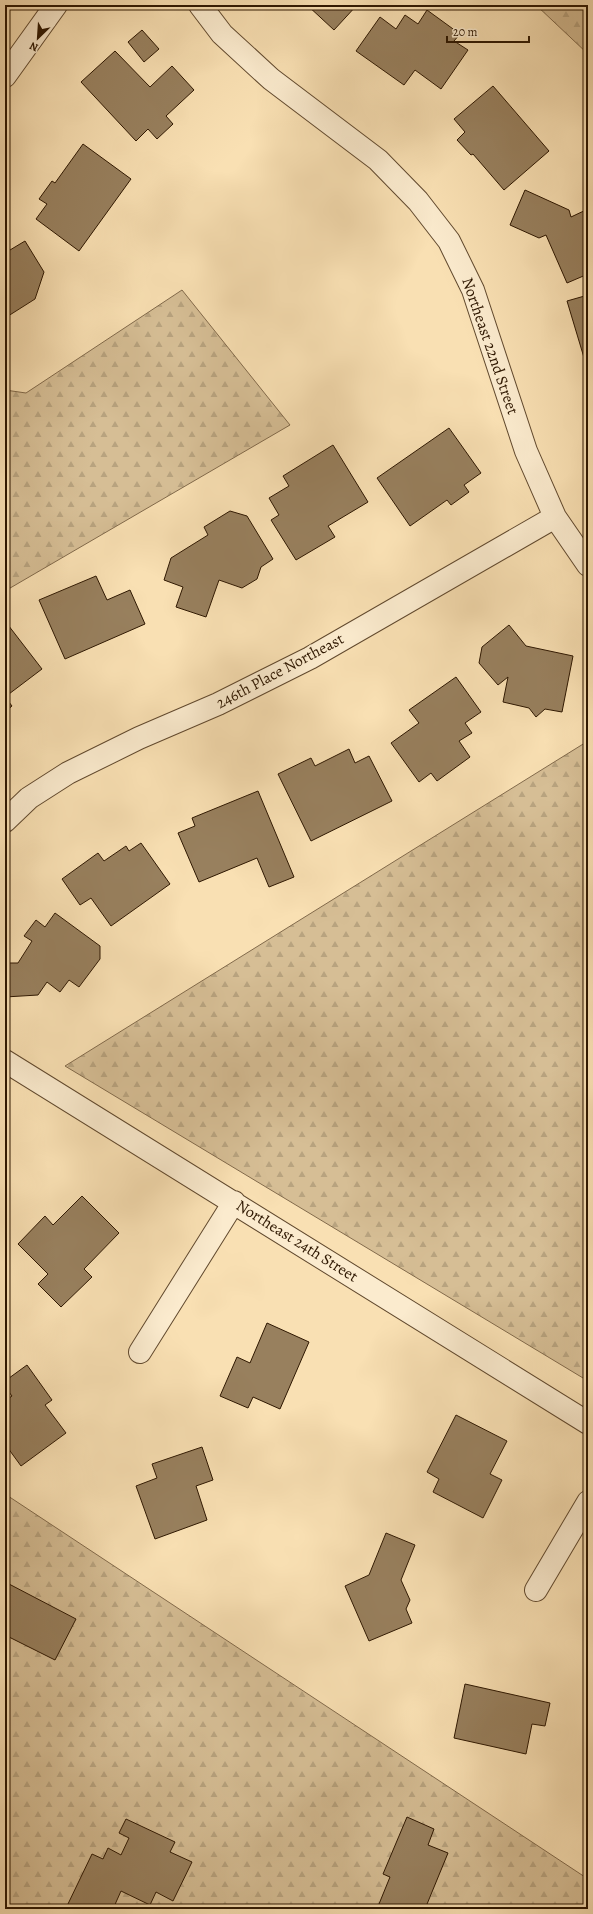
<svg xmlns="http://www.w3.org/2000/svg" width="593" height="1914" font-family="Alegreya,serif">
<style>
.forest{fill:url(#forest-firs);stroke:#826a4b}
.building{fill:#98805e;stroke:#2e1701}
.lines{fill:none;stroke-linecap:round;stroke-linejoin:round}
.minor-casing{stroke:#61492e;stroke-width:24}
.minor{stroke:#fbebce;stroke-width:22}
.labels{text-anchor:middle;dominant-baseline:central;stroke-width:4;stroke-linejoin:round;paint-order:stroke}
.street-label{font-size:16px;fill:#2e1701;stroke:#fbebce}
</style>
<defs>
<pattern id="forest-firs" width="22" height="20" patternUnits="userSpaceOnUse"><rect width="22" height="20" fill="#d6be95"/><path d="M5 1l3.5 6h-7zM16 11l3.5 6h-7z" fill="#b8a37f"/></pattern>
</defs>
<rect width="100%" height="100%" fill="#f9e0b3"/>
<filter id="stains"><feTurbulence type="fractalNoise" baseFrequency=".005" numOctaves="4"/><feColorMatrix values="0 0 0 0 .2 0 0 0 0 .09 0 0 0 0 .02 0 0 0 .5 -.17"/></filter>
<radialGradient id="worn" r=".72"><stop offset=".6" stop-color="#630" stop-opacity="0"/><stop offset="1" stop-color="#630" stop-opacity=".3"/></radialGradient>
<!-- forest -->
<path class="forest" d="M 536,5 L 588,5 L 588,54 Z
M 182,290 L 290,425 L 5,591 L 5,390 L 26,393 Z
M 588,741 L 588,1381 L 65,1066 Z
M 5,1494 L 588,1879 L 588,1909 L 5,1909 Z"/>
<!-- building -->
<path class="building" d="M 307,5 L 357,5 L 334,30 Z
M 427,10 L 460,34 L 454,41 L 468,50 L 441,89 L 415,70 L 404,85 L 356,51 L 380,17 L 396,29 L 405,15 L 418,24 Z
M 142,30 L 159,49 L 144,62 L 128,42 Z
M 115,51 L 150,87 L 172,66 L 194,90 L 166,116 L 173,124 L 157,139 L 148,129 L 136,141 L 81,82 Z
M 493,86 L 549,151 L 504,190 L 473,154 L 471,155 L 457,140 L 465,132 L 454,119 Z
M 83,144 L 131,179 L 79,251 L 36,219 L 47,204 L 39,199 L 52,181 L 55,183 Z
M 525,190 L 569,210 L 571,217 L 588,209 L 588,274 L 567,283 L 546,235 L 539,238 L 510,225 Z
M 25,241 L 44,272 L 35,299 L 5,318 L 5,253 Z
M 588,295 L 588,371 L 567,301 Z
M 588,411 L 588,442 L 585,442 Z
M 449,428 L 481,473 L 464,485 L 469,492 L 451,505 L 447,500 L 410,526 L 377,478 Z
M 333,445 L 368,502 L 328,526 L 335,537 L 296,560 L 271,520 L 279,515 L 269,498 L 289,486 L 283,476 Z
M 230,511 L 247,516 L 273,559 L 261,567 L 257,579 L 242,588 L 219,580 L 206,617 L 176,607 L 183,587 L 164,580 L 171,558 L 208,535 L 204,527 Z
M 96,576 L 107,600 L 130,590 L 145,624 L 65,659 L 39,600 Z
M 5,621 L 42,669 L 5,697 Z
M 509,625 L 526,646 L 573,656 L 562,712 L 545,709 L 536,717 L 529,708 L 503,702 L 508,677 L 498,685 L 479,663 L 482,647 Z
M 456,677 L 481,712 L 465,723 L 472,733 L 459,741 L 470,757 L 437,781 L 431,773 L 419,782 L 391,743 L 419,723 L 409,710 Z
M 5,697 L 12,706 L 5,712 Z
M 349,749 L 355,763 L 369,756 L 392,801 L 311,841 L 278,774 L 311,758 L 315,766 Z
M 258,791 L 294,877 L 269,887 L 257,858 L 199,882 L 178,833 L 195,826 L 192,818 Z
M 141,843 L 170,884 L 111,926 L 91,898 L 80,905 L 62,879 L 98,853 L 104,861 L 126,846 L 129,851 Z
M 55,913 L 100,946 L 100,959 L 79,987 L 69,980 L 60,992 L 47,982 L 38,995 L 5,997 L 5,963 L 18,963 L 32,941 L 24,936 L 36,920 L 45,927 Z
M 82,1196 L 119,1233 L 84,1269 L 92,1277 L 61,1307 L 38,1284 L 48,1274 L 18,1244 L 45,1216 L 53,1225 Z
M 267,1323 L 309,1342 L 280,1409 L 253,1397 L 248,1408 L 220,1396 L 237,1357 L 250,1363 Z
M 27,1365 L 52,1400 L 45,1405 L 66,1433 L 21,1466 L 5,1444 L 5,1401 L 12,1396 L 5,1387 L 5,1381 Z
M 456,1415 L 507,1441 L 490,1474 L 502,1480 L 483,1518 L 433,1492 L 439,1479 L 427,1472 Z
M 202,1447 L 213,1480 L 196,1486 L 207,1520 L 155,1539 L 136,1486 L 157,1478 L 152,1464 Z
M 386,1533 L 415,1545 L 401,1580 L 410,1600 L 406,1609 L 412,1623 L 369,1641 L 345,1586 L 369,1575 Z
M 9,1584 L 76,1619 L 55,1660 L 5,1635 L 5,1593 Z
M 465,1684 L 550,1703 L 545,1726 L 532,1724 L 526,1754 L 454,1738 Z
M 407,1817 L 434,1829 L 428,1845 L 448,1853 L 425,1909 L 390,1909 L 379,1904 L 390,1877 L 383,1874 Z
M 126,1819 L 175,1842 L 170,1852 L 192,1862 L 173,1901 L 156,1892 L 150,1905 L 121,1891 L 113,1909 L 73,1909 L 67,1906 L 92,1854 L 103,1859 L 108,1848 L 121,1855 L 129,1838 L 119,1833 Z"/>
<g class="lines">
<!-- minor casing -->
<g class="minor-casing">
<path id="minor" d="M 200,5 L 222,34 L 271,79 L 378,160 L 418,201 L 449,241 L 473,290 L 526,451 L 555,517 L 588,565
M 5,76 L 56,5
M 5,821 L 29,798 L 68,773 L 139,738 L 218,704 L 310,658 L 555,517
M 5,1061 L 588,1423
M 140,1352 L 234,1202
M 536,1590 L 588,1502"/>
</g>
<!-- minor -->
<use href="#minor" class="minor"/>
</g>
<g class="labels">
<!-- street labels -->
<g class="street-label">
<text transform="translate(490 346) rotate(71)">Northeast 22nd Street</text>
<text transform="translate(280 671) rotate(-28)">246th Place Northeast</text>
<text transform="translate(297 1241) rotate(32)">Northeast 24th Street</text>
</g>
</g>
<!-- margin -->
<rect width="593" height="1914" fill="none" stroke="#f9e0b3" stroke-width="20"/>
<rect x="6" y="6" width="581" height="1902" fill="none" stroke="#2e1701" stroke-width="2"/>
<rect x="10" y="10" width="573" height="1894" fill="none" stroke="#2e1701"/>
<!-- north arrow -->
<g transform="translate(38 38) rotate(205)" stroke="#fbebce" stroke-width="3" paint-order="stroke">
<path d="M0-3L7 15L0 10L-7 15Z" fill="#2e1701"/>
<text y="-6" font-size="11" font-weight="bold" text-anchor="middle" fill="#2e1701">N</text>
</g>
<!-- scale -->
<path d="M447 36v6h82v-6" fill="none" stroke="#2e1701" stroke-width="2"/>
<text x="453" y="36" font-size="12" fill="#2e1701" stroke="#fbebce" stroke-width="3" paint-order="stroke">20 m</text>
<rect width="100%" height="100%" filter="url(#stains)"/>
<rect width="100%" height="100%" fill="url(#worn)"/>
</svg>
